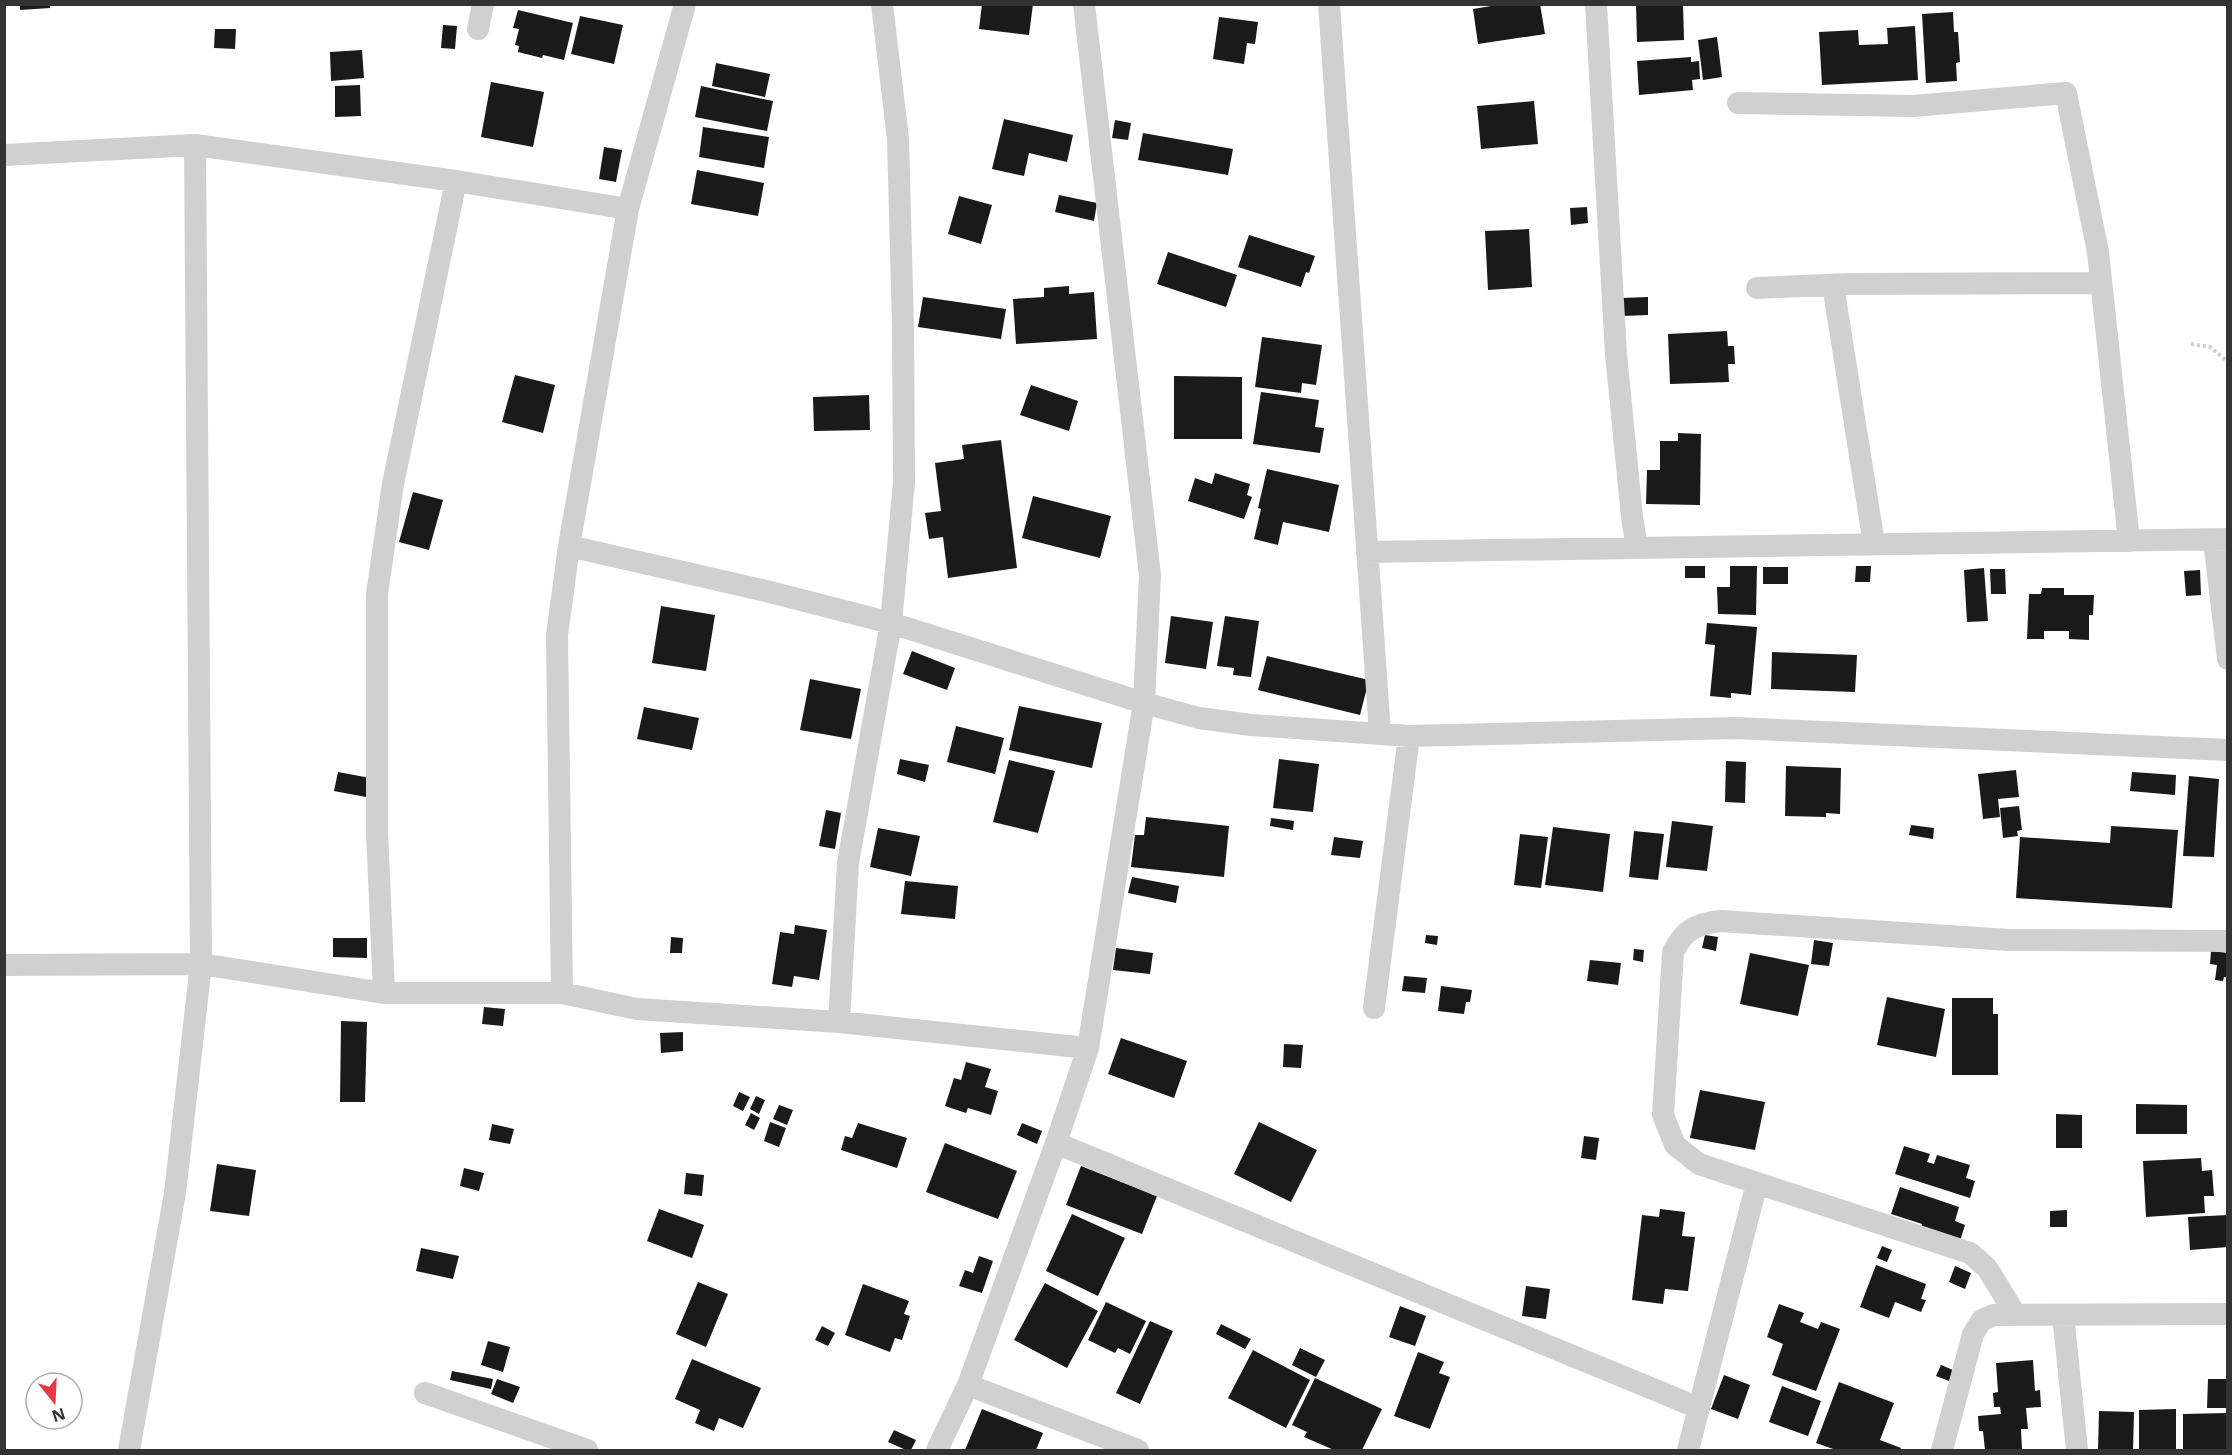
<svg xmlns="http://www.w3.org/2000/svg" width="2232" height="1455" font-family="'Noto Sans',sans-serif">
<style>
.building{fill:#1a1a1a}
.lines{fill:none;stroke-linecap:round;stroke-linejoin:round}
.path{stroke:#cdcdcd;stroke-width:4;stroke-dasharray:3 3;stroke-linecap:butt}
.minor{stroke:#d0d0d0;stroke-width:22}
</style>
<rect width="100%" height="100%" fill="#fff"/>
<!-- building -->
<path class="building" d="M 20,4 L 50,4 L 50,8 L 20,10 Z
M 982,4 L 1033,4 L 1029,35 L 979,29 Z
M 1503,4 L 1540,4 L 1545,34 L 1478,44 L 1473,9 Z
M 1636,4 L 1683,4 L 1684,40 L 1637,42 Z
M 518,10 L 573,23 L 564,60 L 543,55 L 542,58 L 518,52 L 519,46 L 515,45 L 519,29 L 513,28 Z
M 1953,12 L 1954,32 L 1958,32 L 1960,62 L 1956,63 L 1957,81 L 1926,83 L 1922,14 Z
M 580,16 L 623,25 L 614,64 L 571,54 Z
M 1219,17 L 1258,22 L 1255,44 L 1247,43 L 1244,64 L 1213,59 Z
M 443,25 L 457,26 L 455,49 L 441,48 Z
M 1915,26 L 1918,80 L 1822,85 L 1819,32 L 1858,30 L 1859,45 L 1888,44 L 1887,28 Z
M 215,29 L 236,29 L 235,49 L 214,48 Z
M 1717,37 L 1722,77 L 1703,80 L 1698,40 Z
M 362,50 L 364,78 L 331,81 L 330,52 Z
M 1691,57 L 1691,62 L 1699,61 L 1700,79 L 1692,80 L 1693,90 L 1639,95 L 1637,61 Z
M 716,63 L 770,74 L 765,97 L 712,86 Z
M 491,82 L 544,92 L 533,147 L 481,137 Z
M 360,85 L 361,116 L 335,117 L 335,86 Z
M 701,86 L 773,101 L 767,131 L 695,117 Z
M 1534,101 L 1538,144 L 1481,149 L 1477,106 Z
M 1004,119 L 1073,135 L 1067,162 L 1029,153 L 1024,176 L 992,169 Z
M 1115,120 L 1131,123 L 1128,140 L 1112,138 Z
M 703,127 L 769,137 L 764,168 L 699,157 Z
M 1143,133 L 1233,149 L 1228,175 L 1138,160 Z
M 604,147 L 622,150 L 616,182 L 599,179 Z
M 697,170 L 764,183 L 758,216 L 691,204 Z
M 1059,195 L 1097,203 L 1094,221 L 1055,212 Z
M 959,196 L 992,205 L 981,244 L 948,234 Z
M 1587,207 L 1588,223 L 1571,225 L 1570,208 Z
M 1529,229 L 1532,287 L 1488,290 L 1485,231 Z
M 1249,235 L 1315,256 L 1309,273 L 1306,272 L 1301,287 L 1238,267 Z
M 1168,252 L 1237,275 L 1226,307 L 1157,284 Z
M 1069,286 L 1069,294 L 1094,292 L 1097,339 L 1016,344 L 1013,299 L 1044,297 L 1044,288 Z
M 923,297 L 1006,309 L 1001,339 L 918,327 Z
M 1648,297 L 1648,315 L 1622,316 L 1621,298 Z
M 1727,331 L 1728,346 L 1734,346 L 1735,364 L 1728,364 L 1729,382 L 1670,384 L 1668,334 Z
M 1262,337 L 1322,345 L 1316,385 L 1302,383 L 1301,393 L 1255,387 Z
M 515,375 L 555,385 L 543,433 L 502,422 Z
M 1174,376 L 1242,377 L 1242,439 L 1174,439 Z
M 1031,385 L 1078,401 L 1069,431 L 1020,415 Z
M 1261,392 L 1319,400 L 1315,427 L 1324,428 L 1320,453 L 1253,444 Z
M 869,395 L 870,430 L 814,431 L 813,397 Z
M 1678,433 L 1701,434 L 1700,505 L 1646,504 L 1647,470 L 1660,470 L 1660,441 L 1678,441 Z
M 1001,440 L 1017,568 L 948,578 L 943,537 L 929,539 L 925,513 L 941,511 L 935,463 L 964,459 L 962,445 Z
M 1267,469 L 1339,485 L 1329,532 L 1283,522 L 1278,545 L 1254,539 L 1261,509 L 1258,508 Z
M 1215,473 L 1250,484 L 1247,495 L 1252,497 L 1244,519 L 1188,501 L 1195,478 L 1212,484 Z
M 413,492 L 443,500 L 429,550 L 399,542 Z
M 1033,496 L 1111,516 L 1100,558 L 1022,538 Z
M 1685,566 L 1705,566 L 1705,578 L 1685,578 Z
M 1730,566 L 1757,566 L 1756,615 L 1718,614 L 1717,587 L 1730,587 Z
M 1856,566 L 1871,566 L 1870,582 L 1855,582 Z
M 1763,567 L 1788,567 L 1788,584 L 1763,584 Z
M 1984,568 L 1988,621 L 1967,622 L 1964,570 Z
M 1990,569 L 2005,569 L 2006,594 L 1991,594 Z
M 2200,570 L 2201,595 L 2186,596 L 2184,571 Z
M 2042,588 L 2064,588 L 2064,595 L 2094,595 L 2093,615 L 2089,615 L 2089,640 L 2069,639 L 2069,631 L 2044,631 L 2044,639 L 2027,639 L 2029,594 L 2041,594 Z
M 661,606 L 715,615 L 706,671 L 652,663 Z
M 1171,616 L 1213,622 L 1206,669 L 1165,663 Z
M 1225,616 L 1259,621 L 1251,677 L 1233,675 L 1234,668 L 1217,666 Z
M 1707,623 L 1757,627 L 1751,695 L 1731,693 L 1731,698 L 1710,696 L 1715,645 L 1705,644 Z
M 912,651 L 955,668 L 947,690 L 903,674 Z
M 1772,652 L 1857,655 L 1855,692 L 1771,689 Z
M 1267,656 L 1369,680 L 1360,715 L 1258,690 Z
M 810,679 L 861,689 L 851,739 L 800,730 Z
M 1019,706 L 1102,723 L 1092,768 L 1009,750 Z
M 644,707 L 699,718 L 692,750 L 637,739 Z
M 956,726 L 1004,738 L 995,774 L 947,762 Z
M 900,759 L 929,765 L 925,782 L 897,774 Z
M 1279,759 L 1319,764 L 1313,812 L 1273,808 Z
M 1009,760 L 1055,771 L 1038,833 L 993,822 Z
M 1726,761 L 1746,762 L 1745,803 L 1725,802 Z
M 1786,766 L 1841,768 L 1840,814 L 1826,813 L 1826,817 L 1785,816 Z
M 2016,770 L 2019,797 L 1998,799 L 2000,817 L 1983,819 L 1978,774 Z
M 338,772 L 370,778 L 366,797 L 334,791 Z
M 2132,772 L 2176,775 L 2175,795 L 2130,791 Z
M 2189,776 L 2219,779 L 2214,857 L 2183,856 Z
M 2019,806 L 2022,830 L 2017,831 L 2018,836 L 2003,838 L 2000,808 Z
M 826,810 L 841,813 L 835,849 L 819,846 Z
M 1146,817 L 1229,826 L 1224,877 L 1131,867 L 1135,835 L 1144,835 Z
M 1271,818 L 1294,821 L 1293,830 L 1270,826 Z
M 1672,821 L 1713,826 L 1707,871 L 1666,867 Z
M 1911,825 L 1934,828 L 1933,839 L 1909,835 Z
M 2111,826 L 2178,830 L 2172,908 L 2016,898 L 2020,837 L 2110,843 Z
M 1553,827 L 1610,834 L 1603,892 L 1545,885 Z
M 878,828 L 920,836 L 911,876 L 870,867 Z
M 1634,831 L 1664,834 L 1658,880 L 1629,877 Z
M 1520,834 L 1548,837 L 1541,888 L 1514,885 Z
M 1334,837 L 1363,841 L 1360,858 L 1331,855 Z
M 1132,877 L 1179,886 L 1176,903 L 1128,893 Z
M 905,881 L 958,886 L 955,919 L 901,914 Z
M 795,925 L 827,930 L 819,980 L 794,976 L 792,987 L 772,984 L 780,932 L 794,934 Z
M 1426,935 L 1438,936 L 1437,945 L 1425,943 Z
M 1705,935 L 1718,937 L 1716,951 L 1702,948 Z
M 671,937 L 683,938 L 682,953 L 670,953 Z
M 333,938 L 367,938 L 367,958 L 333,957 Z
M 1814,940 L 1833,943 L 1829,966 L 1811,964 Z
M 1116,948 L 1153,953 L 1150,974 L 1113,970 Z
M 1634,949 L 1644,950 L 1643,962 L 1633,960 Z
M 2211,951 L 2228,953 L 2228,977 L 2224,977 L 2223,981 L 2215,980 L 2217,965 L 2210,964 Z
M 1750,953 L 1809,965 L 1798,1016 L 1740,1004 Z
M 1590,960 L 1621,963 L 1618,985 L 1587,981 Z
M 1404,976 L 1427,978 L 1425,993 L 1402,991 Z
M 1441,986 L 1472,990 L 1470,1002 L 1466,1002 L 1464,1014 L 1438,1011 Z
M 1887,997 L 1945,1009 L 1936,1057 L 1877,1045 Z
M 1952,998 L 1993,998 L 1993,1014 L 1998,1014 L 1998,1075 L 1952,1075 Z
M 484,1007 L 505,1009 L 503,1026 L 482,1024 Z
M 341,1021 L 367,1022 L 365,1102 L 340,1102 Z
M 683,1032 L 683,1051 L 661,1053 L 660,1033 Z
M 1121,1038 L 1187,1061 L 1174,1098 L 1108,1074 Z
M 1284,1044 L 1303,1045 L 1301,1068 L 1283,1067 Z
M 966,1062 L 991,1069 L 985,1087 L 998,1091 L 991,1115 L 968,1108 L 966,1113 L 945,1106 L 954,1078 L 961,1080 Z
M 1700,1090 L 1765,1102 L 1755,1150 L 1690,1138 Z
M 739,1092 L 750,1097 L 743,1111 L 733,1106 Z
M 756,1096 L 765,1100 L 759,1114 L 750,1109 Z
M 2136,1104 L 2187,1105 L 2187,1134 L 2136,1134 Z
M 779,1105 L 793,1110 L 787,1125 L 773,1119 Z
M 751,1113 L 760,1118 L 754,1130 L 745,1125 Z
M 2056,1114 L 2082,1115 L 2082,1148 L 2056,1148 Z
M 770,1122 L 786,1128 L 779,1147 L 764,1141 Z
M 1259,1122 L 1317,1150 L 1291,1202 L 1234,1174 Z
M 858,1123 L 907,1138 L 897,1168 L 841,1150 L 845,1136 L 852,1138 Z
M 1022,1123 L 1042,1131 L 1037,1144 L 1017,1135 Z
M 492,1124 L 514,1129 L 510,1144 L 489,1140 Z
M 1584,1136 L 1599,1138 L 1596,1160 L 1581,1158 Z
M 945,1143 L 1017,1171 L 998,1219 L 926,1192 Z
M 1904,1146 L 1930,1154 L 1927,1162 L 1934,1164 L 1937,1155 L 1970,1165 L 1966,1178 L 1975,1181 L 1970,1198 L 1895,1174 Z
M 2201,1158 L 2202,1171 L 2212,1170 L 2214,1196 L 2204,1196 L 2205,1213 L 2146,1217 L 2143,1161 Z
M 217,1164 L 256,1170 L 249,1216 L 210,1211 Z
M 1081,1166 L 1157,1196 L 1142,1234 L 1066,1205 Z
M 464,1168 L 484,1173 L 479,1191 L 460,1186 Z
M 686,1173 L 704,1175 L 702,1196 L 684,1194 Z
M 1900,1187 L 1959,1207 L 1955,1221 L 1965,1225 L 1960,1241 L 1921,1228 L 1922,1224 L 1891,1214 Z
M 659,1209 L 704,1225 L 692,1258 L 647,1241 Z
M 1660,1209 L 1685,1212 L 1682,1236 L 1695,1237 L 1688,1291 L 1665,1289 L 1663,1304 L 1632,1300 L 1642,1215 L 1659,1217 Z
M 2067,1210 L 2067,1227 L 2050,1227 L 2050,1211 Z
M 1072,1214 L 1125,1238 L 1098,1296 L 1046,1271 Z
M 2228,1215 L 2228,1247 L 2190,1250 L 2188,1217 Z
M 1882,1246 L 1892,1250 L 1887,1262 L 1877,1258 Z
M 421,1248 L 459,1256 L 453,1279 L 416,1271 Z
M 979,1256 L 993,1261 L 982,1293 L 959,1286 L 965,1270 L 973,1273 Z
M 1876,1265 L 1926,1284 L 1921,1299 L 1926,1300 L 1921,1312 L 1895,1302 L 1889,1318 L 1860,1307 Z
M 1955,1266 L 1971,1273 L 1965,1289 L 1949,1282 Z
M 698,1282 L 728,1294 L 706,1347 L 676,1334 Z
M 1045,1283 L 1098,1311 L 1067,1368 L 1014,1340 Z
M 863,1284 L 909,1301 L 904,1314 L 910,1316 L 902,1340 L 895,1338 L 890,1352 L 845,1335 Z
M 1526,1286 L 1550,1289 L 1546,1319 L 1522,1316 Z
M 1106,1302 L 1146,1321 L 1130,1354 L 1118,1348 L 1115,1353 L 1088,1340 Z
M 1779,1304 L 1804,1313 L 1800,1322 L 1818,1329 L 1821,1322 L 1840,1329 L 1816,1391 L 1772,1375 L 1783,1344 L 1767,1337 Z
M 1400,1306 L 1426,1316 L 1415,1346 L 1389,1337 Z
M 1150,1321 L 1173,1331 L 1140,1404 L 1116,1393 Z
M 1221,1324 L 1251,1339 L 1245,1349 L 1216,1334 Z
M 822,1326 L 835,1333 L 828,1346 L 815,1340 Z
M 488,1341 L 510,1347 L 503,1372 L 481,1365 Z
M 1300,1348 L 1325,1360 L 1316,1377 L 1292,1365 Z
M 1253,1350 L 1310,1380 L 1286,1428 L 1228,1398 Z
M 1418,1352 L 1444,1362 L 1439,1373 L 1450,1377 L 1430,1429 L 1394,1416 Z
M 692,1359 L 761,1388 L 743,1428 L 719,1418 L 714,1431 L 695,1423 L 700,1410 L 675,1399 Z
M 2033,1360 L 2035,1391 L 2040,1390 L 2041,1407 L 2026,1408 L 2028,1429 L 2021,1429 L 2022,1450 L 1985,1450 L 1983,1431 L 1979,1431 L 1978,1416 L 2001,1414 L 2000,1407 L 1994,1407 L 1993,1393 L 1998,1392 L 1996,1363 Z
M 1941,1365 L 1953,1370 L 1949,1381 L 1936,1376 Z
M 452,1371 L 493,1379 L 491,1389 L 450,1380 Z
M 1724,1375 L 1750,1385 L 1738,1419 L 1711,1409 Z
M 1315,1378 L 1382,1409 L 1362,1450 L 1334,1450 L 1304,1437 L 1307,1432 L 1292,1425 Z
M 497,1379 L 520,1387 L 513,1403 L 491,1394 Z
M 2208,1379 L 2228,1379 L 2228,1408 L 2207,1408 Z
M 1839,1382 L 1894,1403 L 1880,1440 L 1901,1448 L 1900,1450 L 1836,1450 L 1816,1443 Z
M 1782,1386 L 1821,1401 L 1808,1436 L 1769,1422 Z
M 982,1409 L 1043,1433 L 1036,1450 L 965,1450 Z
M 2176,1409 L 2176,1450 L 2139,1450 L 2139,1410 Z
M 2099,1411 L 2134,1412 L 2133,1450 L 2098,1450 Z
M 2228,1413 L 2228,1450 L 2183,1450 L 2183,1414 Z
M 894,1430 L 916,1440 L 911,1450 L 906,1450 L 888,1442 Z"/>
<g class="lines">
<!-- path -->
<path class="path" d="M 2191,344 L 2210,347 L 2228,362"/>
<!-- minor -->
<path class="minor" d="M 1329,4 L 1380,733
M 1596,4 L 1616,354 L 1632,517 L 1637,548
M 478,29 L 483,4
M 1738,103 L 1913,106 L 2066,93 L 2098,252 L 2129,541
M 4,155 L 195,145 L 456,181 L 628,209
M 1833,285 L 1874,544
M 1757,288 L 1850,284 L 2101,283
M 2214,540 L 2228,659
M 569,546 L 766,591 L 891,623 L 1144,703 L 1199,718 L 1251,725 L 1409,736 L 1735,728 L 2228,750
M 1367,552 L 2228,539
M 4,965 L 201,964 L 384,993 L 562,993 L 637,1009 L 839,1022 L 1088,1048
M 384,993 L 377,831 L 377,594 L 393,484 L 456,181
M 562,993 L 557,635 L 569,546 L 628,209 L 685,4
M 1374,1008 L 1409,736
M 839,1022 L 848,863 L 891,623 L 904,482 L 903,327 L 898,139 L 882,4
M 1056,1143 L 1699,1408
M 2016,1315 L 1987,1268 L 1970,1253 L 1699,1164 L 1675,1145 L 1663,1115 L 1673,952 C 1684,930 1696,924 1720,921 L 2009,940 L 2228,941
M 2063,1315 L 2077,1450
M 968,1385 L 1138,1450
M 425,1393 L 587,1450
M 129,1450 L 175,1193 L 201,964 L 195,145
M 937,1450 L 968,1385 L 1056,1143 L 1088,1048 L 1144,703 L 1150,575 L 1084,4
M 1688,1450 L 1757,1183
M 1942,1450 L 1973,1334 L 1982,1320 L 1994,1315 L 2228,1314"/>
</g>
<!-- border -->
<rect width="2232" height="1455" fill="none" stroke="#333333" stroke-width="12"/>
<!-- north arrow -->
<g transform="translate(54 1401) rotate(162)"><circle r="28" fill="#ffffff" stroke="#adadad" stroke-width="1.5"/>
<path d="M0-4.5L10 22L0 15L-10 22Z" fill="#e63946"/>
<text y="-9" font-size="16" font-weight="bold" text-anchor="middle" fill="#333333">N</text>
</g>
</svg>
